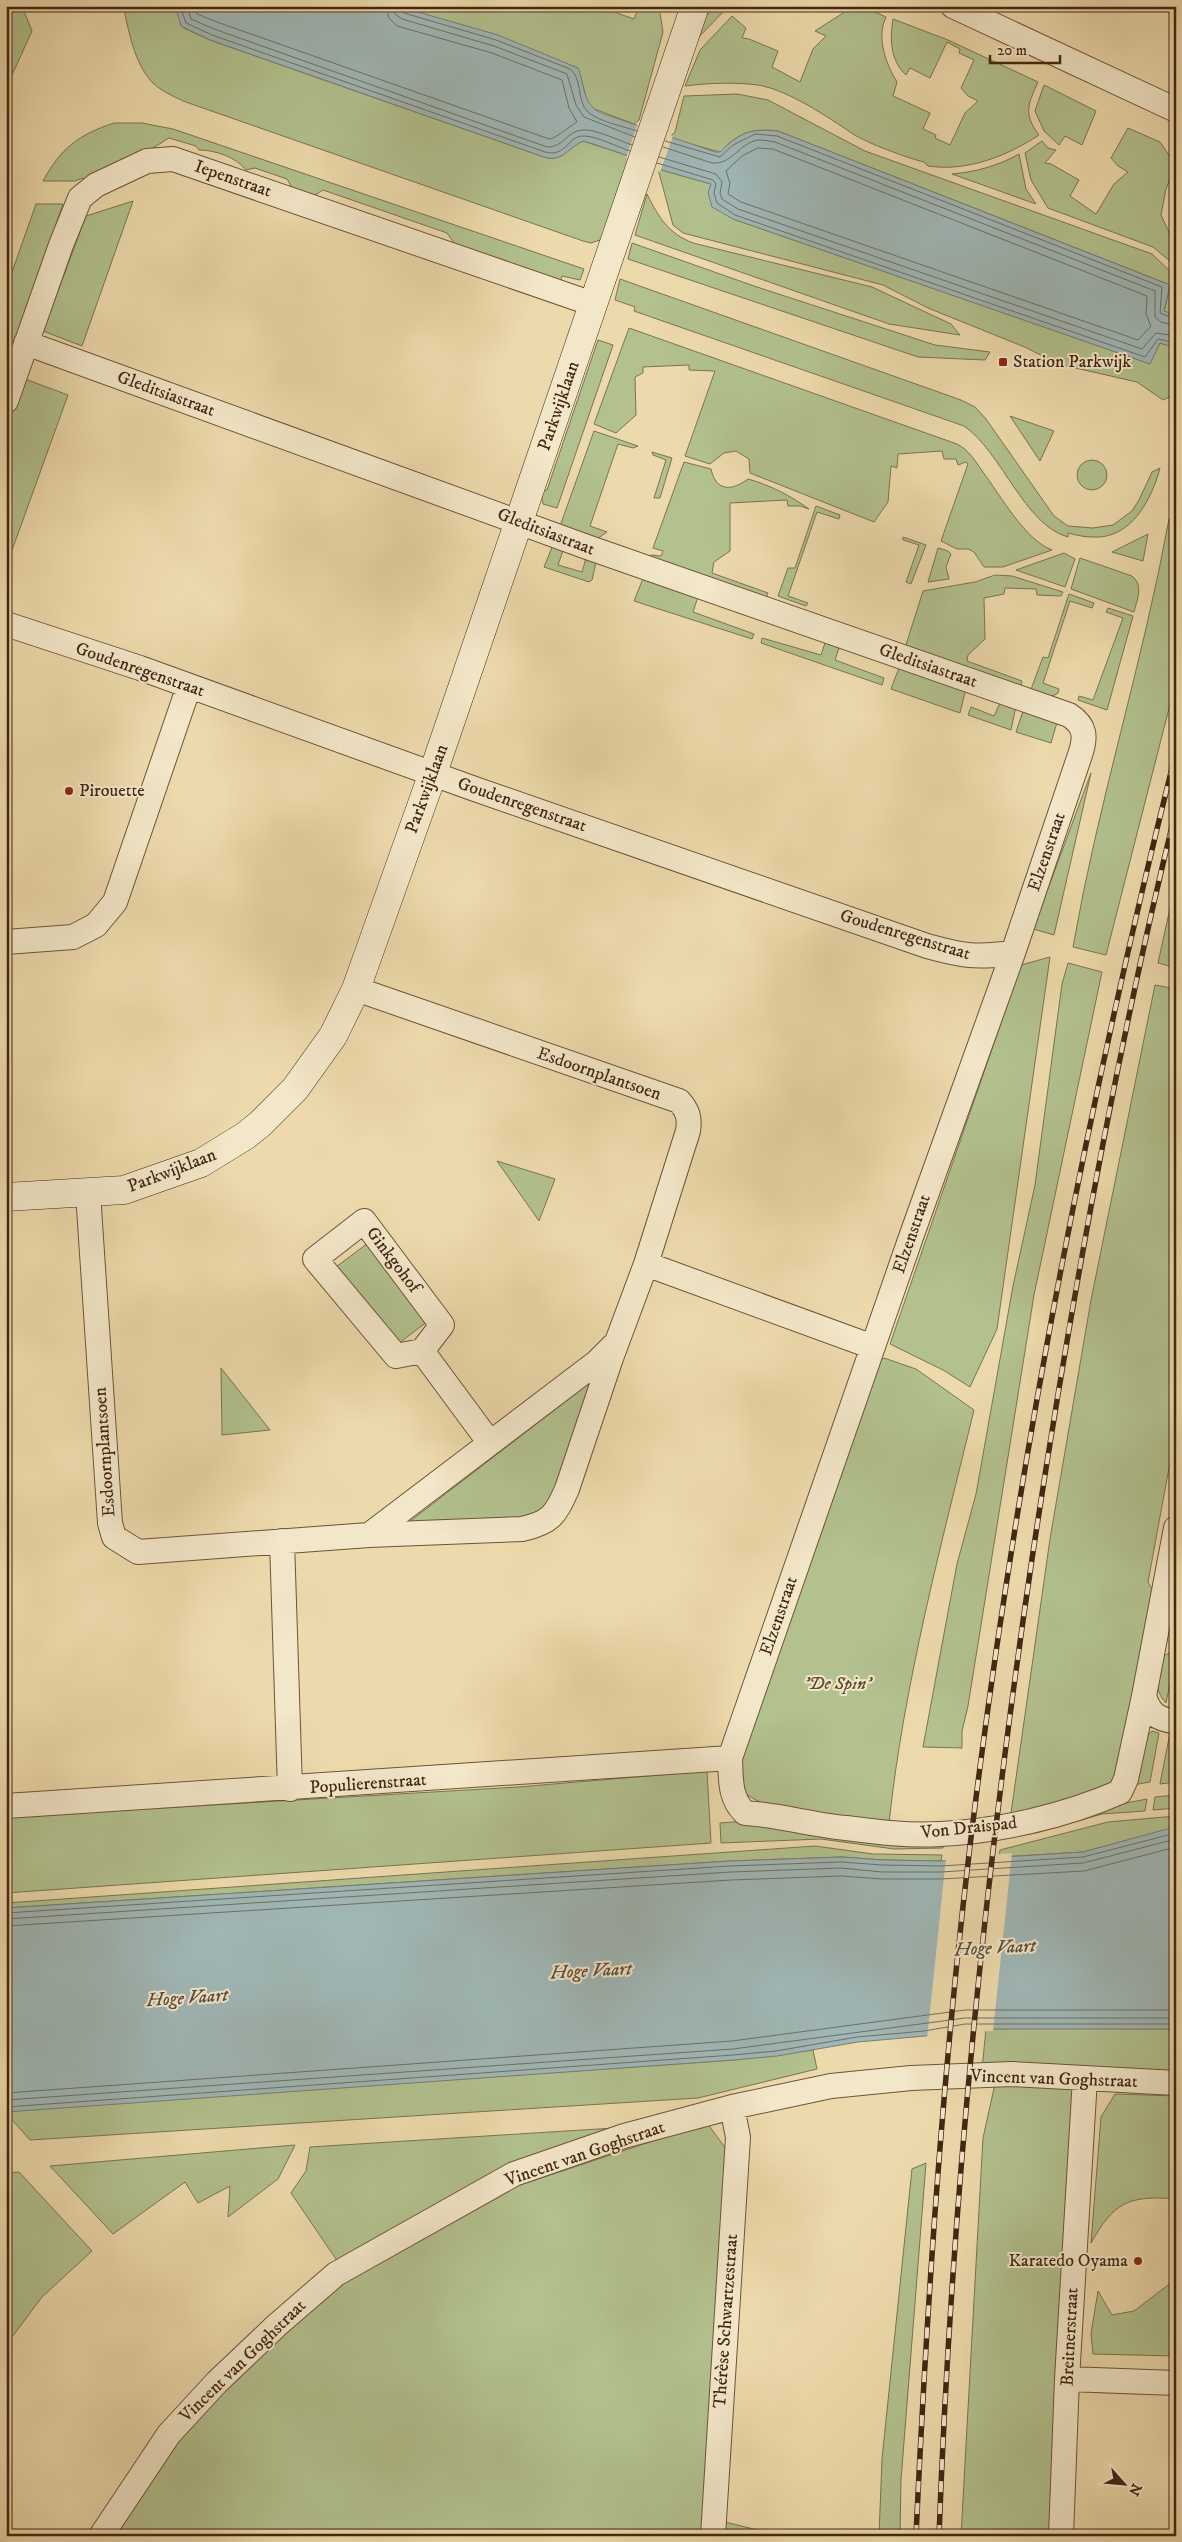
<svg xmlns="http://www.w3.org/2000/svg" width="1182" height="2542" font-family="'IM FELL DW Pica',serif">
<style>
.green{fill:#b2c18e;stroke:#7a7450}
.water{fill:#9fb7b6;stroke:#7a7d75}
.pier{fill:#eddaac}
.lines{fill:none;stroke-linecap:round;stroke-linejoin:round}
.shore{stroke:#716e64;stroke-width:1}
.street-casing{stroke:#6e5339;stroke-width:26}
.secondary-casing{stroke:#432613;stroke-width:29}
.street{stroke:#f3e7c9;stroke-width:24}
.secondary{stroke:#f3e7c9;stroke-width:28}
.rail-casing{stroke:#432613;stroke-width:5.5}
.rail{stroke:#f3e7c9;stroke-width:4;stroke-dasharray:11;stroke-linecap:butt}
.poi-dot{fill:#8f2418;stroke:#f3e7c9;stroke-width:2}
.labels{text-anchor:middle;dominant-baseline:central;stroke-width:4;stroke-linejoin:round;paint-order:stroke}
.street-label{font-size:18px;fill:#432613;stroke:#f3e7c9}
.poi-label{font-size:18px;fill:#432613;stroke:#f3e7c9;text-anchor:start}
.park-label{font-size:18px;font-style:italic;fill:#5f4d32;stroke:#f3e7c9}
.water-label{font-size:19px;font-style:italic;fill:#5a4a3c;stroke:#f3e7c9}
</style>
<rect width="100%" height="100%" fill="#eddaac"/>
<filter id="stains"><feTurbulence type="fractalNoise" baseFrequency=".004" numOctaves="4"/><feColorMatrix values="0 0 0 0 .2 0 0 0 0 .09 0 0 0 0 .02 0 0 0 .5 -.17"/></filter>
<radialGradient id="worn" r=".72"><stop offset=".6" stop-color="#630" stop-opacity="0"/><stop offset="1" stop-color="#630" stop-opacity=".3"/></radialGradient>
<!-- green -->
<path class="green" d="M 9,6 L 22,6 L 32,31 L 12,75 L 6,100 L 6,14 Z
M 123,6 L 175,6 L 182,27 L 210,40 L 544,157 C 563,163 568,146 583,141 L 632,157 L 603,239 L 591,243 L 583,241 L 183,101 C 173,96 161,91 153,83 C 134,64 129,31 123,6 Z
M 397,6 L 597,6 L 634,19 L 639,6 L 659,6 L 663,32 L 639,120 L 634,124 L 592,108 L 587,101 L 578,68 Z
M 715,6 L 729,6 L 694,42 L 700,22 Z
M 854,6 L 862,6 L 886,17 C 876,38 886,64 897,82 L 893,96 L 930,113 L 923,129 L 936,135 L 935,138 L 950,145 L 965,113 L 978,101 L 968,96 L 961,88 L 974,60 L 959,53 L 960,49 L 947,42 L 930,78 L 910,68 L 906,75 C 890,60 890,40 893,19 L 948,40 L 1038,82 C 1028,104 1023,114 1039,135 C 1007,156 967,172 928,166 L 924,162 C 907,158 867,143 853,134 C 828,117 788,90 758,85 C 735,82 708,83 685,86 L 700,50 L 732,16 L 746,28 L 742,38 L 749,39 L 778,51 L 772,67 L 800,82 L 813,49 L 826,36 L 815,31 Z
M 1044,85 L 1096,111 L 1082,145 L 1065,136 L 1059,145 L 1044,131 L 1035,111 Z
M 737,94 L 768,100 L 865,151 L 1152,254 L 1176,277 L 1176,315 L 1164,312 L 1170,285 L 778,131 C 750,128 739,133 720,152 L 669,138 L 675,132 L 684,96 Z
M 114,123 L 142,123 L 173,129 L 584,269 L 580,280 L 562,276 L 560,283 L 454,243 L 447,233 L 323,190 L 312,197 L 294,191 L 287,179 L 255,168 L 246,170 C 236,157 215,150 199,150 L 196,146 L 169,138 L 145,153 L 86,183 L 83,178 L 75,181 L 43,181 C 61,148 78,135 114,123 Z
M 1128,128 L 1160,142 L 1171,158 L 1171,176 L 1166,189 L 1161,215 L 1176,247 L 1176,266 L 1153,247 L 1048,208 L 1031,180 L 1025,153 L 1042,141 L 1048,148 L 1056,150 L 1045,163 L 1051,164 L 1079,180 L 1070,196 L 1096,214 L 1114,184 L 1128,172 L 1118,166 L 1111,158 Z
M 1019,154 L 1026,189 L 1036,204 L 952,174 C 975,172 998,166 1019,154 Z
M 658,169 L 711,184 L 733,219 L 1149,363 L 1160,343 L 1176,348 L 1176,394 L 1163,400 L 1137,382 L 1058,364 L 1027,348 L 928,308 L 883,285 L 683,233 L 673,225 Z
M 647,194 C 659,218 668,233 693,243 L 872,287 L 951,324 L 960,335 L 889,324 L 635,235 Z
M 133,201 L 82,346 L 43,331 L 86,216 Z
M 36,204 L 63,204 L 6,367 L 6,289 Z
M 632,243 L 757,287 L 935,345 L 990,352 L 985,360 L 918,357 L 628,259 Z
M 620,279 L 961,400 L 975,407 L 986,419 L 1054,516 L 1068,526 L 1093,528 L 1113,525 L 1132,511 L 1139,500 L 1152,472 L 1160,468 C 1152,499 1131,540 1092,537 C 1084,537 1076,535 1068,533 L 1068,537 C 1024,525 1002,452 964,426 L 634,311 L 635,307 L 615,300 Z
M 629,328 L 957,444 C 969,450 975,461 983,472 C 1000,495 1025,540 1052,550 L 1003,567 L 984,567 L 974,552 L 968,549 L 957,549 L 941,541 L 968,464 L 966,462 L 958,465 L 956,459 L 944,459 L 942,451 L 898,454 L 897,468 L 891,466 L 888,502 L 874,522 L 750,473 L 749,459 L 736,451 L 724,453 L 710,464 L 685,456 L 715,371 L 689,370 L 689,365 L 643,367 L 643,373 L 635,377 L 636,415 L 616,433 L 594,424 Z
M 598,340 L 613,345 L 557,508 L 543,504 L 541,491 L 547,490 Z
M 25,379 L 68,395 L 6,567 L 6,429 Z
M 1010,416 L 1054,431 L 1040,461 Z
M 594,431 L 638,446 L 633,448 L 618,444 L 590,526 L 607,532 L 594,541 L 559,529 Z
M 652,452 L 672,458 L 660,498 L 654,498 L 666,460 L 653,455 Z
M1077 475a15 15 0 1 1 30 0a15 15 0 1 1-30 0Z
M 684,462 L 711,469 C 716,492 732,491 748,479 C 770,485 791,496 809,509 L 800,506 L 788,506 L 787,500 L 730,503 L 730,551 L 714,562 L 712,573 L 768,593 L 765,601 L 649,560 L 651,555 L 661,556 L 663,551 L 653,548 Z
M 816,506 L 840,515 L 839,519 L 817,512 L 788,596 L 808,603 L 806,606 L 778,596 L 788,568 L 795,568 Z
M 1169,519 L 1176,521 L 1176,681 L 1106,955 L 1073,947 C 1098,802 1143,663 1169,519 Z
M 1148,534 L 1143,561 L 1112,552 Z
M 903,537 L 926,545 L 911,584 L 906,582 L 919,545 L 903,540 Z
M 553,545 L 564,548 L 558,565 L 582,572 L 586,558 L 596,562 L 592,580 L 589,582 L 544,567 Z
M 938,548 L 948,551 L 951,554 L 946,567 L 949,579 L 928,582 Z
M 1064,553 L 1075,559 L 1065,587 L 1016,570 Z
M 1080,558 L 1132,576 C 1144,586 1137,599 1134,612 L 1071,589 Z
M 995,575 L 1012,576 L 1063,592 L 1061,596 L 1037,595 L 1036,589 L 1005,588 L 1004,594 L 984,598 L 985,639 L 968,655 L 967,661 L 1022,681 L 1020,688 L 905,648 L 923,591 L 975,582 Z
M 644,576 L 699,594 L 693,612 L 754,634 L 752,639 L 634,601 Z
M 1069,594 L 1094,603 L 1092,608 L 1070,601 L 1043,683 L 1059,689 L 1058,693 C 1049,700 1040,695 1030,692 L 1043,657 L 1048,658 Z
M 1108,608 L 1133,616 L 1107,710 L 1078,700 L 1079,696 L 1093,700 L 1123,618 L 1106,612 Z
M 762,638 L 821,655 L 826,640 L 840,645 L 835,660 L 884,678 L 882,685 L 761,643 Z
M 900,665 L 966,688 L 960,713 L 891,689 Z
M 1001,701 L 1016,706 L 1011,730 L 968,715 L 971,707 L 994,716 Z
M 1024,708 L 1058,719 L 1051,743 L 1016,732 Z
M 1091,773 L 1054,935 L 1033,929 Z
M 1176,881 L 1176,968 L 1158,963 Z
M 1050,957 L 997,1329 L 970,1387 L 943,1370 L 890,1344 L 1021,965 Z
M 1068,963 L 1102,972 L 1034,1295 L 968,1706 L 962,1731 L 962,1748 L 923,1747 L 957,1564 L 976,1494 L 1013,1286 L 1035,1185 L 1062,984 Z
M 1155,985 L 1176,989 L 1176,1430 L 1148,1582 L 1156,1597 L 1117,1779 C 1101,1798 1064,1800 1041,1806 C 1030,1809 1023,1813 1011,1813 L 1050,1539 L 1091,1300 Z
M 497,1161 L 555,1179 L 539,1221 Z
M 368,1243 L 428,1321 L 394,1347 L 332,1270 Z
M 884,1358 L 916,1369 L 974,1410 C 941,1546 904,1683 889,1823 C 851,1819 775,1816 746,1794 L 743,1787 L 742,1760 L 879,1362 Z
M 221,1368 L 270,1430 L 222,1435 Z
M 596,1378 L 553,1496 L 536,1517 L 400,1529 Z
M 1171,1652 L 1176,1654 L 1166,1703 C 1153,1689 1158,1676 1160,1658 Z
M 1152,1731 L 1159,1733 L 1150,1782 L 1133,1785 L 1145,1738 Z
M 1176,1732 L 1176,1782 L 1160,1784 L 1170,1733 Z
M 707,1771 L 711,1843 L 6,1893 L 6,1817 L 518,1787 Z
M 1176,1795 L 1176,1808 L 1153,1810 L 1155,1797 Z
M 1147,1799 L 1145,1811 L 1102,1814 L 1036,1833 L 999,1839 L 1000,1836 L 1115,1805 Z
M 1176,1816 L 1176,1828 L 1083,1852 L 999,1857 L 1000,1850 L 1108,1822 Z
M 759,1820 L 943,1842 L 943,1848 L 894,1849 L 821,1839 L 721,1843 L 720,1823 Z
M 815,1846 L 873,1854 L 942,1855 L 941,1861 L 883,1860 L 842,1857 L 730,1861 L 6,1908 L 6,1903 Z
M 1046,2028 L 1176,2029 L 1176,2075 L 982,2069 L 986,2029 Z
M 813,2050 L 817,2069 L 698,2098 L 30,2140 L 6,2113 L 16,2110 L 734,2060 Z
M 1069,2083 L 1074,2096 L 1053,2536 L 961,2536 L 983,2138 L 995,2084 Z
M 1115,2094 L 1176,2096 L 1176,2199 C 1129,2195 1114,2202 1091,2243 L 1101,2117 Z
M 707,2123 L 726,2149 L 705,2536 L 117,2536 L 131,2509 L 185,2430 L 268,2344 L 345,2280 L 517,2186 Z
M 614,2128 L 340,2265 L 291,2193 L 306,2171 L 310,2147 Z
M 295,2145 L 278,2179 L 228,2217 L 230,2186 L 198,2203 L 185,2182 L 113,2234 L 50,2166 Z
M 926,2163 L 901,2480 L 900,2536 L 879,2536 L 882,2459 L 912,2169 Z
M 19,2172 L 92,2251 L 42,2297 L 6,2345 L 6,2173 Z
M 1176,2279 L 1176,2356 L 1093,2354 L 1091,2334 L 1098,2291 L 1112,2315 L 1134,2311 Z
M 721,2521 L 782,2536 L 721,2536 Z"/>
<!-- water -->
<path class="water" d="M 175,6 L 397,6 L 498,35 L 578,68 C 585,85 582,104 601,113 L 715,152 L 720,152 C 739,133 750,128 778,131 L 1170,285 L 1164,311 L 1176,315 L 1176,348 L 1160,343 L 1150,364 L 733,219 L 712,207 L 708,192 L 711,184 L 658,169 L 632,157 L 584,141 C 569,146 563,163 544,157 L 210,40 L 181,26 Z
M 1171,1828 L 1176,1828 L 1176,2029 L 966,2029 L 925,2036 L 858,2042 L 777,2056 L 734,2060 L 6,2112 L 6,1908 L 730,1861 L 842,1857 L 883,1860 L 941,1861 L 1083,1852 Z"/>
<!-- pier -->
<path class="pier" d="M 638,123 L 673,136 L 660,172 L 626,158 Z
M 1012,1853 L 993,2031 L 966,2032 L 927,2039 L 946,1858 Z"/>
<g class="lines">
<!-- shore -->
<path class="shore" d="M 180,6 L 186,23 L 212,35 L 545,152 C 566,158 568,135 584,136 C 596,136 618,147 630,151
M 187,6 L 191,19 L 214,29 L 547,147 C 563,148 567,131 582,130 C 593,128 620,141 632,145
M 195,6 L 197,14 L 217,22 L 549,139 C 557,138 568,127 577,122 L 569,108 L 562,80 L 492,53 L 397,26 L 389,18 L 386,6
M 393,6 L 395,14 L 402,19 L 494,46 L 567,74 L 576,105 L 584,117 L 635,137
M 400,6 L 404,13 L 496,40 L 570,69 C 583,78 576,101 588,112 C 600,122 622,126 637,131
M 665,141 L 720,157 L 733,145 L 755,134 L 777,136 L 1162,287 L 1160,313 L 1176,319
M 663,147 L 712,163 C 732,165 739,143 758,140 C 764,140 770,141 775,142 L 1155,291 L 1155,317 L 1161,322 L 1176,326
M 758,148 L 773,149 L 1147,296 L 1146,314 L 1151,326 L 1138,340 L 741,202 L 728,194 L 730,183 L 726,171 L 742,156 Z
M 659,157 L 716,174 L 722,182 L 720,193 L 722,199 L 738,209 L 1142,349 L 1156,333 L 1176,336
M 657,163 L 713,180 L 716,184 L 714,193 L 717,203 L 735,215 L 1145,357 L 1158,339 L 1176,343
M 6,1913 L 730,1866 L 841,1862 L 882,1865 L 941,1866 L 1083,1857 L 1176,1833
M 6,1919 L 731,1872 L 841,1868 L 882,1872 L 941,1872 L 1083,1863 L 1176,1839
M 6,1926 L 731,1880 L 841,1876 L 882,1879 L 941,1879 L 1084,1871 L 1176,1847
M 6,2093 L 732,2041 L 965,2010 L 1176,2010
M 6,2100 L 733,2049 L 965,2018 L 1176,2018
M 6,2107 L 733,2055 L 776,2051 L 857,2037 L 924,2031 L 965,2024 L 1176,2024"/>
<!-- street casing -->
<g class="street-casing">
<path id="street" d="M 953,6 L 1176,110
M 26,343 L 587,547 L 1069,715 C 1086,726 1086,737 1080,755 L 1013,953 L 911,1237 L 730,1758 C 731,1778 729,1798 745,1813 C 779,1815 812,1825 846,1828 C 877,1832 909,1836 940,1834 C 1000,1831 1065,1816 1120,1792 L 1126,1779 L 1144,1696
M 6,401 L 61,245 L 80,198 L 96,185 L 147,161 L 173,159 L 593,304
M 6,624 L 140,668 L 472,788 L 927,946 C 964,956 975,958 1013,953
M 6,942 L 73,937 L 96,925 L 115,902 L 189,686
M 356,989 L 679,1101 C 688,1111 690,1118 688,1131 L 646,1264
M 88,1193 L 110,1523 L 114,1537 L 138,1552 L 369,1535 L 522,1529 C 550,1523 556,1515 567,1489 L 611,1358 L 646,1264 L 873,1347
M 364,1221 L 442,1325 L 422,1351 L 396,1356 L 315,1259 Z
M 422,1351 L 490,1443
M 1176,1528 L 1144,1696 C 1149,1713 1157,1720 1176,1721
M 369,1535 L 597,1362 L 613,1346
M 282,1541 L 290,1789
M 6,1806 L 730,1758
M 1067,2379 L 1176,2383
M 101,2536 L 169,2434 L 217,2382 L 277,2325 L 336,2274 L 514,2174 L 624,2136 L 732,2107 L 831,2086 L 911,2078 L 1012,2074 L 1176,2083
M 713,2536 L 738,2137 L 732,2107
M 1061,2536 L 1067,2379 L 1085,2078"/>
</g>
<!-- secondary casing -->
<g class="secondary-casing">
<path id="secondary" d="M 6,1197 L 124,1190 L 201,1163 L 245,1136 L 260,1124 L 295,1089 L 333,1036 L 356,989 L 433,773 L 695,6"/>
</g>
<!-- street -->
<use href="#street" class="street"/>
<!-- secondary -->
<use href="#secondary" class="secondary"/>
<!-- rail casing -->
<g class="rail-casing">
<path id="rail" d="M 916,2536 C 928,2279 946,2022 980,1767 C 1025,1426 1092,1087 1176,752
M 939,2536 C 951,2209 984,1882 1032,1559 C 1070,1307 1115,1057 1176,810"/>
</g>
<!-- rail -->
<use href="#rail" class="rail"/>
</g>
<!-- markers -->
<g class="poi-dot">
<rect x="998" y="357" width="10" height="10" rx="2.5"/>
<circle cx="69" cy="791" r="5"/>
<circle cx="1138" cy="2261" r="5"/>
</g>
<g class="labels">
<!-- street labels -->
<g class="street-label">
<text transform="translate(233 179) rotate(19)">Iepenstraat</text>
<text transform="translate(166 394) rotate(20)">Gleditsiastraat</text>
<text transform="translate(559 406) rotate(-71)">Parkwijklaan</text>
<text transform="translate(546 532) rotate(21)">Gleditsiastraat</text>
<text transform="translate(928 666) rotate(19)">Gleditsiastraat</text>
<text transform="translate(140 670) rotate(19)">Goudenregenstraat</text>
<text transform="translate(427 789) rotate(-70)">Parkwijklaan</text>
<text transform="translate(522 805) rotate(19)">Goudenregenstraat</text>
<text transform="translate(1047 852) rotate(-71)">Elzenstraat</text>
<text transform="translate(905 935) rotate(17)">Goudenregenstraat</text>
<text transform="translate(599 1074) rotate(19)">Esdoornplantsoen</text>
<text transform="translate(172 1171) rotate(-21)">Parkwijklaan</text>
<text transform="translate(912 1234) rotate(-71)">Elzenstraat</text>
<text transform="translate(393 1260) rotate(53)">Ginkgohof</text>
<text transform="translate(105 1452) rotate(-94)">Esdoornplantsoen</text>
<text transform="translate(779 1616) rotate(-71)">Elzenstraat</text>
<text transform="translate(368 1784) rotate(-4)">Populierenstraat</text>
<text transform="translate(969 1828) rotate(-6)">Von Draispad</text>
<text transform="translate(1054 2079) rotate(2)">Vincent van Goghstraat</text>
<text transform="translate(585 2154) rotate(-19)">Vincent van Goghstraat</text>
<text transform="translate(726 2321) rotate(-86)">Thérèse Schwartzestraat</text>
<text transform="translate(1070 2337) rotate(-87)">Breitnerstraat</text>
<text transform="translate(243 2361) rotate(-44)">Vincent van Goghstraat</text>
</g>
<!-- poi labels -->
<g class="poi-label">
<text x="1013" y="362">Station Parkwijk</text>
<text x="79" y="791">Pirouette</text>
<text x="1128" y="2261" text-anchor="end">Karatedo Oyama</text>
</g>
<!-- park labels -->
<g class="park-label">
<text x="837" y="1684">'De Spin'</text>
</g>
<!-- water labels -->
<g class="water-label">
<text transform="translate(995 1948) rotate(-3)">Hoge Vaart</text>
<text transform="translate(591 1971) rotate(-3)">Hoge Vaart</text>
<text transform="translate(187 1998) rotate(-4)">Hoge Vaart</text>
</g>
</g>
<!-- margin -->
<rect width="1182" height="2542" fill="none" stroke="#eddaac" stroke-width="25"/>
<rect x="8" y="8" width="1167" height="2527" fill="none" stroke="#432613" stroke-width="2.5"/>
<rect x="12" y="12" width="1157" height="2517" fill="none" stroke="#432613"/>
<!-- north arrow -->
<g transform="translate(1124 2484) rotate(117)" stroke="#f3e7c9" stroke-width="4" paint-order="stroke">
<path d="M0-4L9 19L0 12L-9 19Z" fill="#432613"/>
<text y="-8" font-size="14" font-weight="bold" text-anchor="middle" fill="#432613">N</text>
</g>
<!-- scale -->
<path d="M990 55v8h70v-8" fill="none" stroke="#432613" stroke-width="2.5"/>
<text x="997" y="55" font-size="15" fill="#432613" stroke="#f3e7c9" stroke-width="4" paint-order="stroke">20 m</text>
<rect width="100%" height="100%" filter="url(#stains)"/>
<rect width="100%" height="100%" fill="url(#worn)"/>
</svg>
